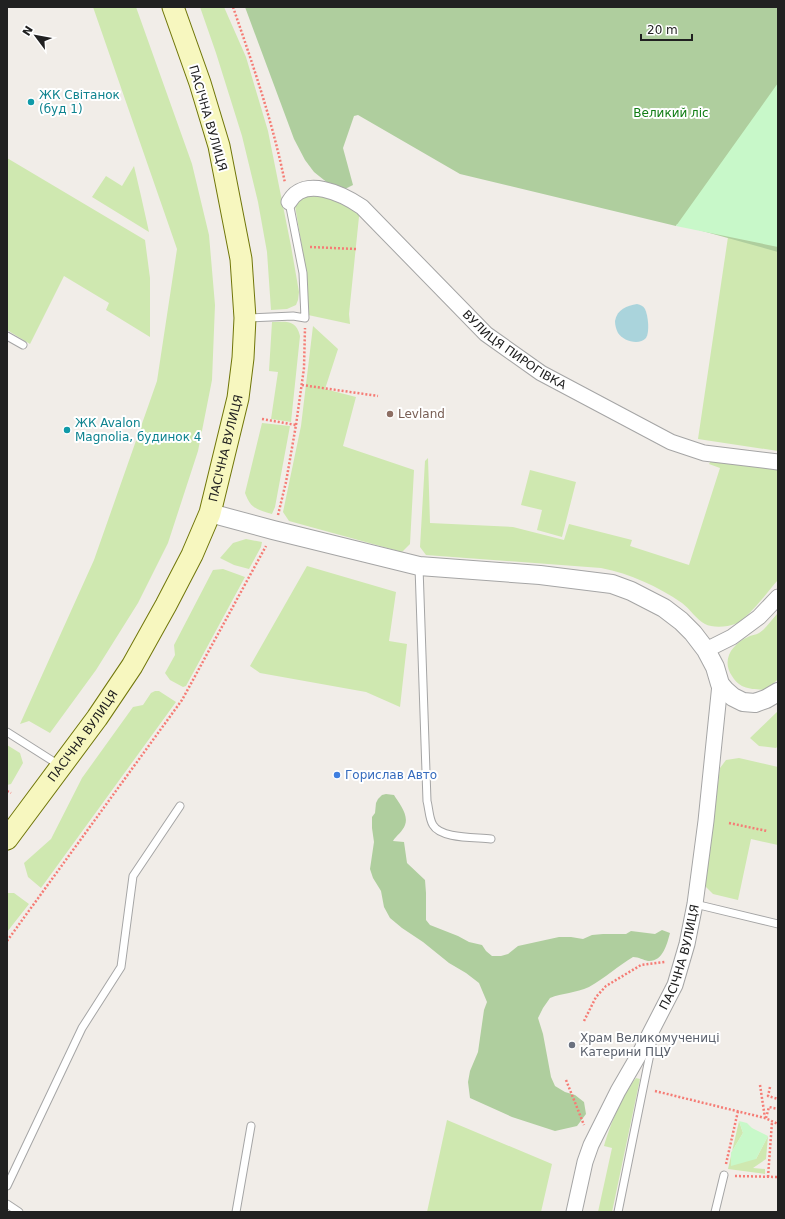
<svg xmlns="http://www.w3.org/2000/svg" width="785" height="1219" font-family="'DejaVu Sans',sans-serif">
<style>
.grass{fill:#cfe8b0}
.forest{fill:#afce9e}
.park{fill:#c8f8c9}
.water{fill:#aad4dc}
.lines{fill:none;stroke-linecap:round;stroke-linejoin:round}
.service-casing{stroke:#a5a5a5;stroke-width:9}
.minor-casing{stroke:#a5a5a5;stroke-width:17}
.tertiary-casing{stroke:#a5a5a5;stroke-width:20}
.secondary-casing{stroke:#707609;stroke-width:23}
.path{stroke:#f57c75;stroke-width:2.5;stroke-dasharray:2 2;stroke-linecap:butt}
.service{stroke:#fff;stroke-width:7}
.minor{stroke:#fff;stroke-width:15}
.tertiary{stroke:#fff;stroke-width:18}
.secondary{stroke:#f7f7bf;stroke-width:21}
.culture-dot{fill:#0f9aa8;stroke:#fff;stroke-width:1.5}
.education-dot{fill:#8d6e63;stroke:#fff;stroke-width:1.5}
.shop-dot{fill:#3f7fe0;stroke:#fff;stroke-width:1.5}
.worship-dot{fill:#6b7280;stroke:#fff;stroke-width:1.5}
.labels{text-anchor:middle;dominant-baseline:central;stroke-width:4;stroke-linejoin:round;paint-order:stroke}
.culture-label{font-size:12px;fill:#0d838f;stroke:#fff;text-anchor:start}
.park-label{font-size:12px;fill:#107d14;stroke:#fff}
.street-label{font-size:12px;fill:#212121;stroke:#fff}
.education-label{font-size:12px;fill:#785e54;stroke:#fff;text-anchor:start}
.shop-label{font-size:12px;fill:#366cbe;stroke:#fff;text-anchor:start}
.worship-label{font-size:12px;fill:#5b616d;stroke:#fff;text-anchor:start}
</style>
<rect width="100%" height="100%" fill="#f1ede8"/>
<!-- grass -->
<path class="grass" d="M 93,7 L 136,7 L 192,164 L 209,235 L 215,305 L 212,380 L 198,451 L 168,543 L 138,603 L 96,670 L 50,733 L 29,721 L 20,724 L 94,560 L 157,381 L 177,249 Z
M 200,7 L 224,7 L 246,57 L 268,131 L 291,246 L 299,292 L 298,300 L 296,305 L 287,309 L 271,310 L 267,252 L 258,202 L 242,136 L 216,53 Z
M 7,158 L 145,240 L 150,278 L 150,337 L 106,310 L 109,303 L 64,276 L 30,344 L 7,330 Z
M 134,166 L 141,196 L 149,232 L 92,197 L 106,176 L 122,186 Z
M 314,192 L 360,207 L 349,314 L 350,324 L 308,315 L 303,253 L 295,206 L 301,196 Z
M 728,237 L 778,247 L 778,451 L 698,439 Z
M 272,322 C 286,322 296,319 300,336 L 291,422 L 271,419 L 278,372 L 269,371 Z
M 313,326 L 338,349 L 325,389 L 356,397 L 343,446 L 414,470 L 410,544 L 402,552 L 289,521 L 283,512 L 301,426 Z
M 262,423 L 290,426 L 275,507 L 272,514 C 256,509 251,509 245,493 Z
M 714,456 L 778,469 L 778,580 C 768,591 748,619 735,624 C 728,627 712,628 705,624 C 696,619 690,609 682,603 C 657,586 631,574 601,568 L 426,555 L 420,547 L 425,461 L 428,458 L 430,523 L 513,527 L 564,540 L 569,524 L 632,540 L 630,546 L 689,565 L 720,468 L 709,464 Z
M 530,470 L 576,482 L 562,537 L 537,530 L 542,510 L 521,505 Z
M 246,539 L 262,542 L 261,547 L 249,569 L 234,565 L 220,558 L 233,543 Z
M 307,566 L 396,592 L 389,641 L 407,644 L 400,707 L 366,692 L 260,673 L 250,666 Z
M 223,569 L 245,577 L 186,686 L 183,687 L 170,680 L 165,673 L 175,655 L 174,645 L 213,570 Z
M 778,613 L 778,679 L 767,690 C 753,689 740,690 732,676 C 721,660 732,644 748,637 C 751,635 756,635 759,633 C 765,630 773,618 778,613 Z
M 155,691 L 159,691 L 176,702 L 41,888 L 28,877 L 24,863 L 51,839 L 82,778 L 133,707 L 143,705 L 151,693 Z
M 778,711 L 778,746 L 776,748 L 759,746 L 750,738 Z
M 7,745 L 20,753 L 23,763 L 11,784 L 7,785 Z
M 739,758 L 778,767 L 778,845 L 751,839 L 738,900 L 713,894 L 705,886 L 720,768 L 726,760 Z
M 7,893 L 14,893 L 29,904 L 7,932 Z
M 636,1078 L 640,1079 L 612,1212 L 598,1212 L 612,1148 L 604,1146 C 610,1125 622,1095 636,1078 Z
M 447,1120 L 552,1164 L 541,1212 L 427,1212 Z
M 739,1121 L 743,1133 L 731,1153 L 756,1159 L 768,1136 L 766,1159 L 753,1168 L 765,1169 L 765,1174 L 728,1169 Z"/>
<!-- forest -->
<path class="forest" d="M 245,7 L 778,7 L 778,252 L 677,224 L 676,226 L 460,174 L 358,115 L 354,116 L 343,148 L 353,185 L 345,189 L 329,184 L 314,172 L 305,160 L 294,139 Z
M 386,794 L 394,795 C 399,803 409,815 405,825 C 403,831 396,836 393,841 L 404,842 L 407,863 L 425,880 L 426,893 L 426,920 L 430,925 L 458,936 L 469,942 L 482,945 L 486,951 L 492,956 L 501,956 L 508,954 L 518,946 L 559,937 L 571,937 L 583,939 L 592,935 L 603,934 L 626,934 L 631,931 L 655,934 L 662,930 L 670,933 C 667,944 663,962 648,961 C 643,960 639,957 633,957 C 618,966 605,978 589,987 C 576,993 562,993 550,998 L 543,1008 L 538,1018 L 543,1034 L 551,1077 L 555,1086 L 565,1092 L 575,1095 L 584,1102 L 586,1114 L 577,1126 L 555,1131 L 512,1117 L 470,1098 L 468,1082 L 470,1071 L 478,1052 L 484,1010 L 487,1002 L 479,983 L 466,973 L 449,963 L 423,942 L 402,928 L 390,918 L 384,907 L 381,891 L 373,878 L 370,869 L 374,842 L 372,828 L 372,817 L 375,813 L 376,803 L 378,799 L 382,795 Z"/>
<!-- park -->
<path class="park" d="M 778,83 L 778,247 L 676,226 Z
M 739,1121 L 747,1123 L 752,1128 L 768,1136 L 756,1159 L 731,1166 L 731,1153 L 743,1133 Z"/>
<!-- water -->
<path class="water" d="M 637,304 C 641,305 643,306 645,309 C 648,315 650,332 646,338 C 639,346 623,341 618,333 C 616,329 615,325 615,321 C 617,309 627,306 637,304 Z"/>
<g class="lines">
<!-- service casing -->
<g class="service-casing">
<path id="service" d="M 247,318 L 293,316 L 305,318 L 303,273 L 289,202
M 7,336 L 23,345
M 419,567 L 427,801 C 429,808 429,819 433,825 C 441,839 476,837 491,839
M 7,732 L 59,765
M 695,904 L 778,924
M 7,1186 L 82,1028 L 121,967 L 133,876 L 180,806
M 7,1204 L 19,1212
M 236,1212 L 251,1126
M 618,1212 L 653,1039
M 715,1212 L 724,1175"/>
</g>
<!-- minor casing -->
<g class="minor-casing">
<g id="minor">
<path id="s1" d="M 289,202 C 304,175 343,194 362,207 L 486,334 L 541,373 L 671,442 L 704,453 L 778,462"/>
<path d="M 706,650 L 732,637 L 759,617 L 778,597"/>
<path id="s2" d="M 574,1212 L 585,1162 L 591,1145 L 618,1091 L 640,1053 L 675,985 L 687,944 L 695,904 L 706,821 L 720,684"/>
</g>
</g>
<!-- tertiary casing -->
<g class="tertiary-casing">
<path id="tertiary" d="M 210,513 L 273,530 L 419,566 L 540,575 L 612,584 L 631,591 L 664,608 L 681,621 L 693,633 L 706,650 L 715,667 L 720,684 L 725,690 L 733,697 L 743,702 L 755,703 L 766,699 L 778,692"/>
</g>
<!-- secondary casing -->
<g class="secondary-casing">
<g id="secondary">
<path id="s3" d="M 7,839 L 97,718 L 132,666 L 166,605 L 192,555 L 210,513 L 238,398 L 243,358 L 245,318 L 241,259 L 219,146 L 200,83 L 173,7"/>
</g>
</g>
<!-- path -->
<path class="path" d="M 233,7 C 253,65 273,123 285,183
M 310,247 L 356,249
M 302,385 L 378,396
M 262,419 L 296,425
M 278,515 L 286,482 L 296,425 L 304,368 L 305,328
M 7,791 L 11,793
M 729,823 L 767,831
M 7,941 L 182,700 L 266,546
M 584,1021 L 596,997 L 606,986 L 641,965 L 665,962
M 566,1080 L 584,1125
M 760,1085 L 765,1118
M 770,1087 L 768,1096 L 778,1099
M 655,1091 L 765,1118 L 778,1124
M 766,1118 L 769,1107 L 778,1109
M 726,1164 L 738,1111
M 735,1176 L 778,1177
M 768,1177 L 772,1122"/>
<!-- service -->
<use href="#service" class="service"/>
<!-- minor -->
<use href="#minor" class="minor"/>
<!-- tertiary -->
<use href="#tertiary" class="tertiary"/>
<!-- secondary -->
<use href="#secondary" class="secondary"/>
</g>
<!-- markers -->
<g class="culture-dot">
<circle cx="31" cy="102" r="4"/>
<circle cx="67" cy="430" r="4"/>
</g>
<circle class="education-dot" cx="390" cy="414" r="4"/>
<circle class="shop-dot" cx="337" cy="775" r="4"/>
<circle class="worship-dot" cx="572" cy="1045" r="4"/>
<g class="labels">
<!-- culture labels -->
<g class="culture-label">
<text x="39" y="95">ЖК Світанок<tspan x="39" dy="14">(буд 1)</tspan></text>
<text x="75" y="423">ЖК Avalon<tspan x="75" dy="14">Magnolia, будинок 4</tspan></text>
</g>
<!-- park labels -->
<g class="park-label">
<text x="671" y="113">Великий ліс</text>
</g>
<!-- street labels -->
<g class="street-label">
<text transform="translate(208 118) rotate(74)">ПАСІЧНА ВУЛИЦЯ</text>
<text stroke="none"><textPath href="#s1" startOffset="292">ВУЛИЦЯ ПИРОГІВКА</textPath></text>
<text stroke="none"><textPath href="#s3" startOffset="452">ПАСІЧНА ВУЛИЦЯ</textPath></text>
<text stroke="none"><textPath href="#s3" startOffset="128">ПАСІЧНА ВУЛИЦЯ</textPath></text>
<text stroke="none"><textPath href="#s2" startOffset="278">ПАСІЧНА ВУЛИЦЯ</textPath></text>
</g>
<!-- education labels -->
<g class="education-label">
<text x="398" y="414">Levland</text>
</g>
<!-- shop labels -->
<g class="shop-label">
<text x="345" y="775">Горислав Авто</text>
</g>
<!-- worship labels -->
<g class="worship-label">
<text x="580" y="1038">Храм Великомучениці<tspan x="580" dy="14">Катерини ПЦУ</tspan></text>
</g>
</g>
<!-- border -->
<rect width="785" height="1219" fill="none" stroke="#212121" stroke-width="16"/>
<!-- north arrow -->
<g transform="translate(36 36) rotate(302)" stroke="#ffffff" stroke-width="3" paint-order="stroke">
<path d="M0-3L7 15L0 10L-7 15Z" fill="#212121"/>
<text y="-6" font-size="11" font-weight="bold" text-anchor="middle" fill="#212121">N</text>
</g>
<!-- scale -->
<path d="M641 34v6h51v-6" fill="none" stroke="#212121" stroke-width="2"/>
<text x="647" y="34" font-size="12" fill="#212121" stroke="#ffffff" stroke-width="3" paint-order="stroke">20 m</text>
</svg>
